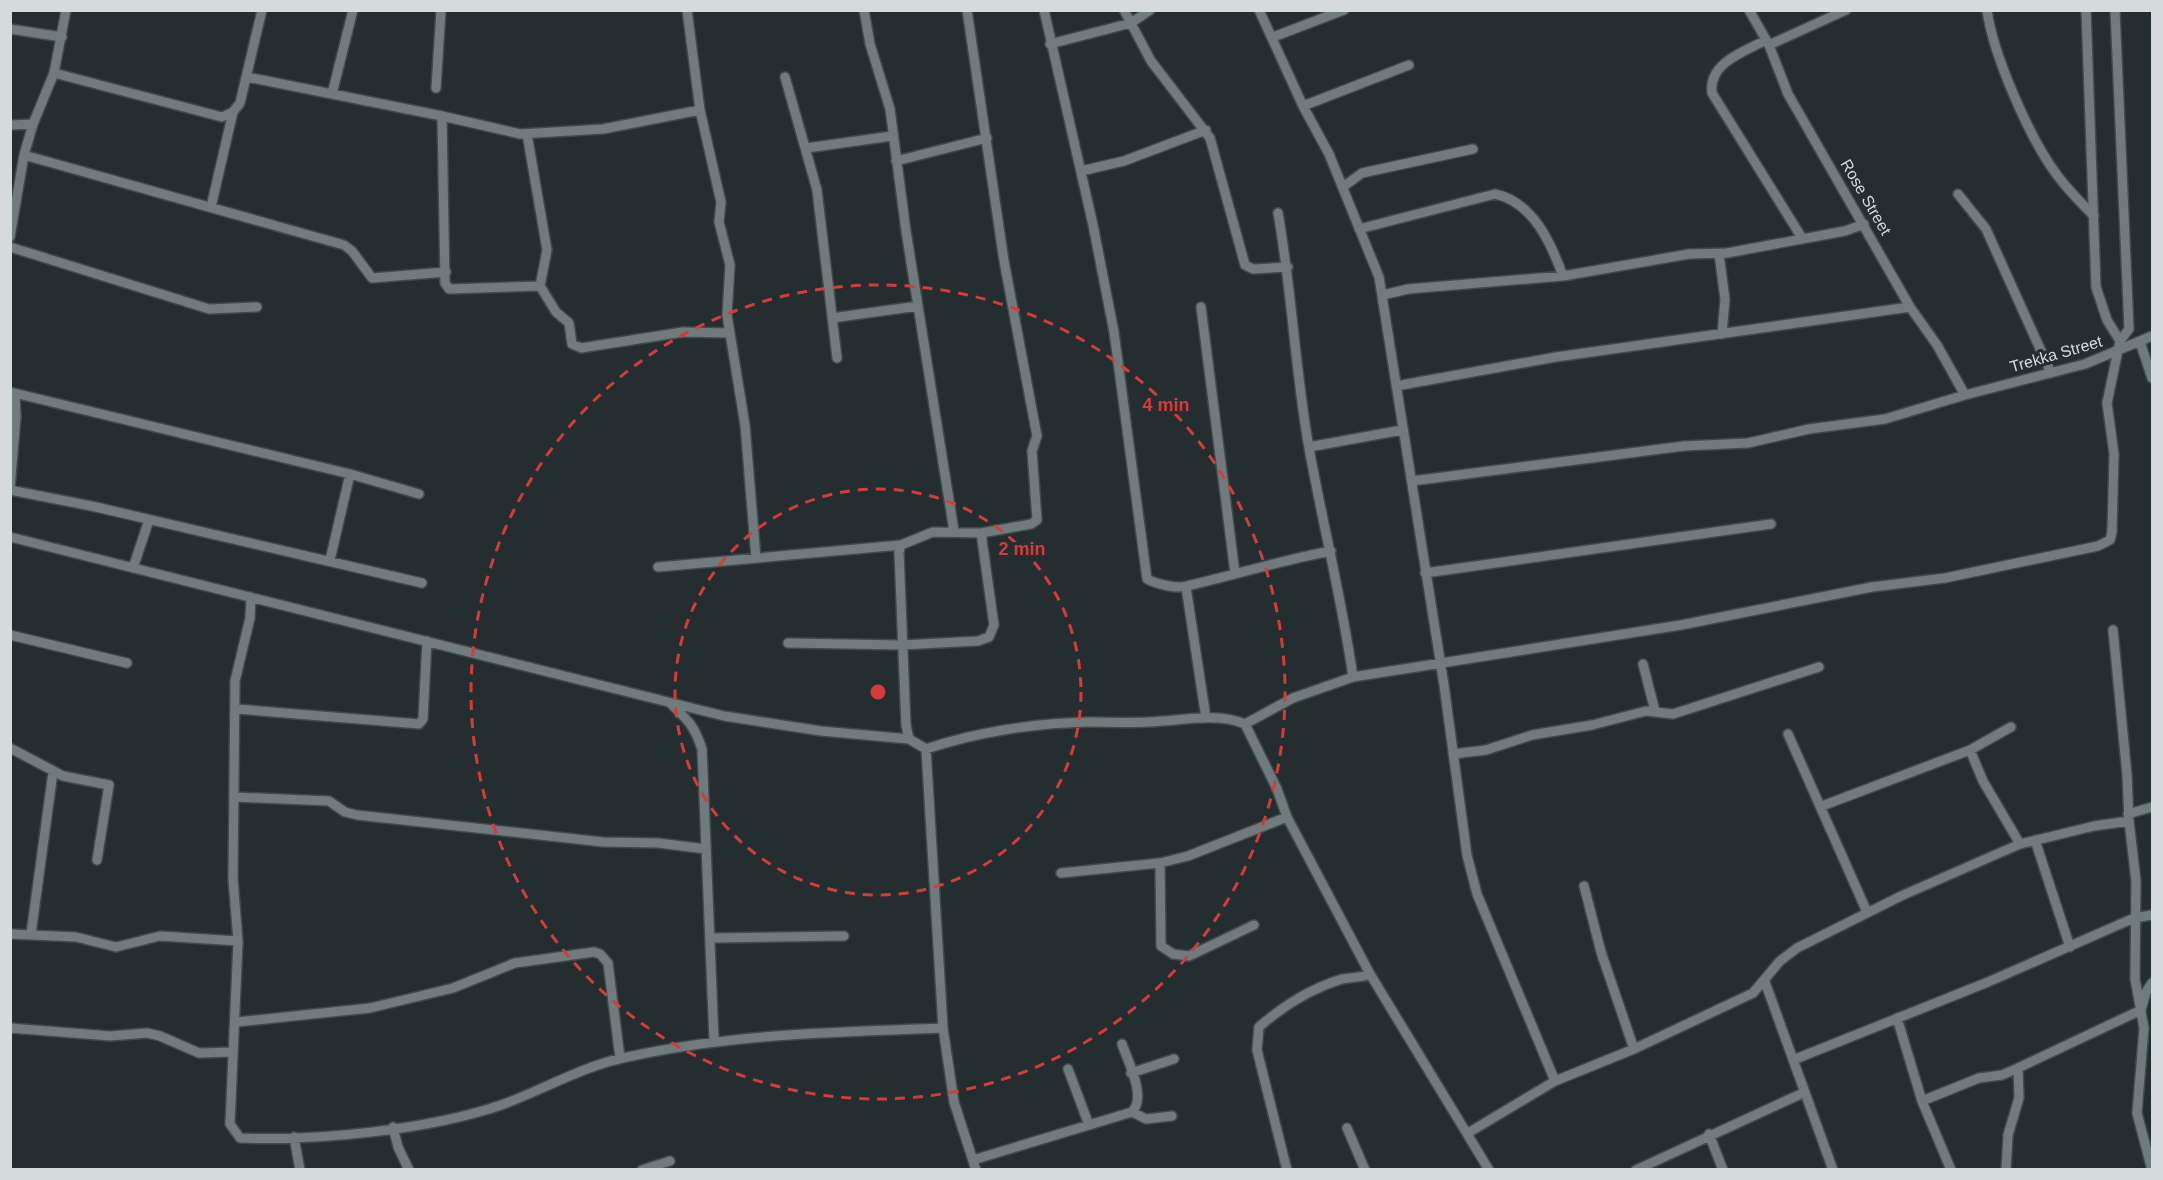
<svg xmlns="http://www.w3.org/2000/svg" width="2163" height="1180" font-family="Helvetica,sans-serif">
<style>
.lines{fill:none;stroke-linecap:round;stroke-linejoin:round}
.street-casing{stroke:#41494b;stroke-width:12}
.street{stroke:#707b7e;stroke-width:9}
.ring{fill:none;stroke:#d63a3a;stroke-width:3;stroke-dasharray:10 8}
.labels{text-anchor:middle;dominant-baseline:central;stroke-width:6;stroke-linejoin:round;paint-order:stroke}
.street-label{font-size:16px;fill:#d5dbdc;stroke:#242e30}
.centre{fill:#d63a3a;stroke:#242e30;stroke-width:3}
.ring-label{font-size:18px;text-anchor:middle;font-weight:bold;fill:#d63a3a;stroke:#242e30;stroke-width:6;stroke-linejoin:round;paint-order:stroke}
</style>
<rect width="100%" height="100%" fill="#242e30"/>
<g class="lines">
<!-- street casing -->
<g class="street-casing">
<path id="street" d="M 687,10 L 700,110 L 721,202 L 719,222 L 730,265 L 727,315 L 745,425 L 756,558
M 864,10 L 870,44 L 890,109 L 906,231 L 954,531
M 967,10 L 1004,261 L 1037,436 L 1032,451 L 1037,520 L 1031,524 L 981,533
M 1044,10 L 1093,225 L 1114,332 L 1147,579 C 1156,584 1176,589 1187,586 C 1235,575 1282,560 1331,551
M 1124,10 L 1151,61 L 1210,138 L 1245,265 L 1253,269 L 1288,267
M 1259,10 L 1303,106 L 1329,154 L 1379,277 L 1444,685 L 1467,855 L 1477,894 L 1555,1081
M 1749,10 L 1769,45 L 1788,94 L 1910,307 L 1937,345 L 1965,395
M 1987,10 C 1993,55 2030,139 2057,175 C 2068,190 2081,203 2094,216
M 2086,10 L 2096,287 L 2107,320 L 2120,341
M 10,29 L 62,37
M 1273,37 L 1344,10
M 1766,40 C 1745,51 1708,63 1712,93 L 1802,238
M 1050,44 L 1131,23 L 1150,10
M 1769,45 L 1846,10
M 54,73 L 222,117 L 233,112 L 240,103 L 262,10
M 247,77 L 442,116 L 520,134 L 603,129 L 700,110
M 785,77 L 817,190 L 837,358
M 436,88 L 441,10
M 332,94 L 353,10
M 1303,106 L 1409,65
M 442,116 L 445,283 L 449,289 L 540,286 L 556,312 L 569,323 L 572,344 L 581,348 L 683,332 L 730,333
M 10,125 L 33,124
M 527,134 L 547,250 L 540,286
M 807,148 L 892,136
M 24,155 L 344,245 L 352,251 L 372,278 L 446,272
M 896,161 L 987,138
M 1081,171 L 1124,161 L 1206,130
M 1343,187 L 1362,173 L 1473,149
M 1958,194 L 1986,229 L 2051,373
M 211,207 L 233,112
M 1278,213 C 1292,291 1295,370 1309,448 C 1323,525 1342,600 1353,677
M 1359,229 L 1495,194 C 1533,202 1551,243 1563,276
M 10,237 L 24,155 L 33,124 L 54,73 L 66,10
M 10,247 L 209,309 L 257,307
M 1719,254 L 1725,299 L 1722,334
M 1383,295 L 1408,289 L 1563,276 L 1689,254 L 1727,253 L 1845,231 L 1864,224
M 1201,307 L 1235,573
M 832,318 L 918,306
M 2140,342 L 2152,378
M 1396,386 L 1556,357 L 1910,307
M 10,392 L 350,474 L 419,494
M 1309,447 L 1402,430
M 1412,481 L 1684,446 L 1748,443 L 1809,429 L 1885,419 L 1965,395 L 2085,364 L 2152,336
M 10,489 L 16,417 L 15,395
M 10,490 L 96,507 L 422,583
M 10,537 L 724,716 L 821,731 L 909,739
M 901,545 L 899,552 L 906,725 L 909,739 L 926,749 L 943,1028
M 330,560 L 350,474
M 658,567 L 901,545 L 933,532 L 981,533 L 994,625 L 989,637 L 978,641 L 902,645 L 788,643
M 133,568 L 149,520
M 1425,573 L 1771,524
M 1186,587 L 1206,718
M 251,597 L 250,618 L 235,681 L 233,879 L 238,941 L 230,1124 L 240,1138 C 317,1141 430,1130 504,1104 C 542,1090 584,1066 623,1058 C 728,1034 836,1032 943,1028 L 954,1102 L 976,1170
M 2113,630 L 2127,775 L 2129,821
M 10,635 L 127,663
M 1643,664 L 1655,711
M 670,703 C 688,720 694,725 702,749 L 714,1040
M 237,709 L 419,724 L 423,719 L 427,641
M 1245,724 L 1293,698 L 1353,677 L 1681,625 L 1872,587 L 1945,578 L 2098,546 L 2110,540 L 2112,532 L 2114,454 L 2107,403 L 2120,341 L 2129,329 L 2115,10
M 1788,734 L 1867,912
M 10,748 L 63,776 L 109,785 L 97,860
M 926,749 C 976,732 1036,723 1089,722 C 1109,722 1129,723 1149,722 C 1180,721 1216,712 1245,724 L 1277,789 L 1287,817 L 1188,856 L 1160,863 L 1061,873
M 1970,750 L 1983,781 L 2020,844
M 1453,754 L 1486,750 L 1532,735 L 1592,725 L 1646,711 L 1673,714 L 1819,667
M 235,797 L 329,801 L 345,812 L 357,815 L 603,842 L 658,843 L 706,849
M 1822,806 L 1970,750 L 2011,727
M 2128,814 L 2152,807
M 1287,817 L 1370,974 L 1489,1170
M 2035,840 L 2070,947
M 1160,863 L 1161,946 L 1173,954 L 1189,956 L 1254,925
M 1584,886 L 1601,952 L 1634,1049
M 10,934 L 76,937 L 116,947 L 160,936 L 238,941
M 31,934 L 53,772
M 710,938 L 844,936
M 1765,982 L 1833,1170
M 1897,1018 L 1922,1101 L 1951,1170
M 237,1022 L 370,1008 L 453,988 L 515,963 L 594,952 L 600,954 L 608,963 L 620,1058
M 10,1028 L 110,1036 L 147,1033 L 160,1036 L 199,1053 L 233,1052
M 1793,1060 L 1988,982 L 2134,918 L 2152,915
M 1068,1069 L 1089,1125
M 1131,1073 L 1174,1059
M 1922,1101 L 1979,1078 L 2002,1075 L 2018,1068 L 2141,1010 L 2146,992 L 2152,983
M 1132,1112 L 1146,1119 L 1172,1116
M 393,1127 L 398,1147 L 409,1170
M 1347,1128 L 1365,1170
M 1468,1133 L 1555,1081 L 1634,1049 L 1753,993 L 1780,961 L 1797,948 L 1901,896 L 2020,844 L 2094,826 L 2129,821 L 2136,881 L 2135,979 L 2144,1028 L 2137,1113 L 2152,1170
M 1709,1134 L 1723,1170
M 294,1137 L 300,1170
M 973,1160 L 1132,1112 C 1147,1097 1128,1062 1122,1044
M 642,1170 L 670,1161
M 1287,1170 L 1257,1050 L 1259,1027 C 1282,1007 1312,988 1342,979 C 1352,977 1361,978 1370,974
M 1636,1170 L 1805,1092
M 2006,1170 L 2008,1135 L 2019,1098 L 2018,1068"/>
</g>
<!-- street -->
<use href="#street" class="street"/>
</g>
<!-- distance rings -->
<g class="ring">
<circle cx="878" cy="692" r="203"/>
<circle cx="878" cy="692" r="407"/>
</g>
<g class="labels">
<!-- street labels -->
<g class="street-label">
<text transform="translate(1866 197) rotate(60)">Rose Street</text>
<text transform="translate(2056 354) rotate(-16)">Trekka Street</text>
</g>
</g>
<circle cx="878" cy="692" r="9" class="centre"/>
<g class="ring-label">
<text x="1166" y="411">4 min</text>
<text x="1022" y="555">2 min</text>
</g>
<!-- border -->
<rect width="2163" height="1180" fill="none" stroke="#d5dbdc" stroke-width="24"/>
</svg>
